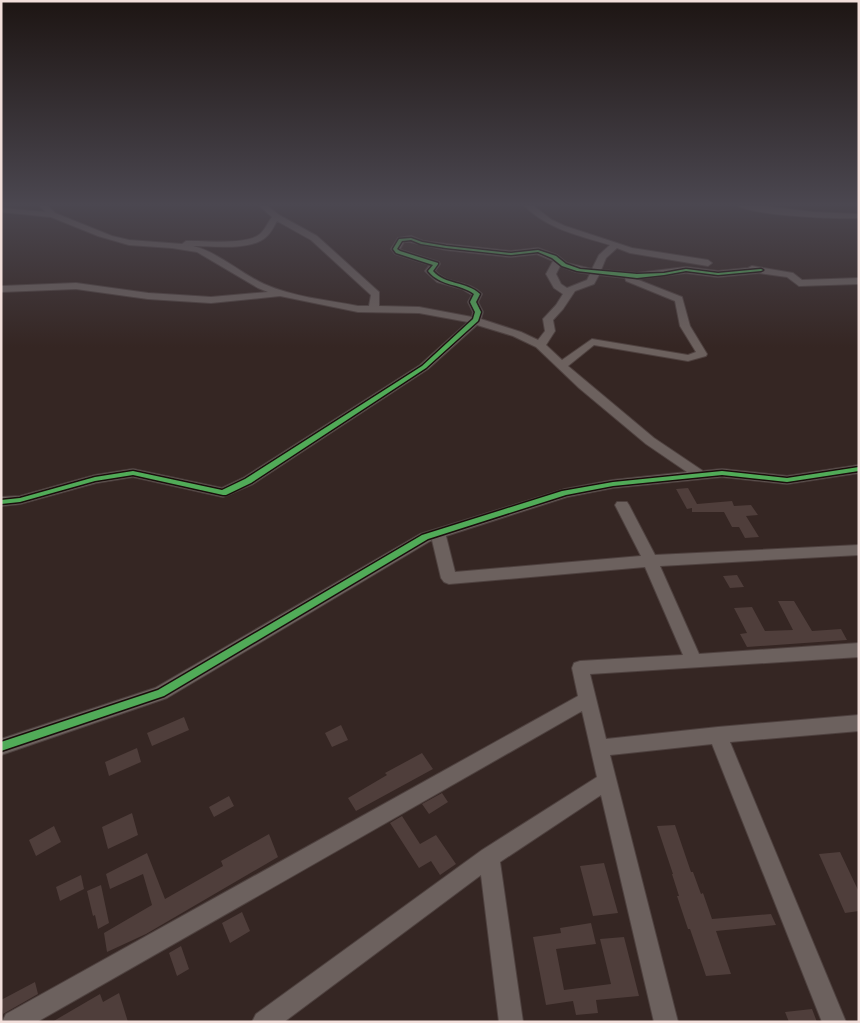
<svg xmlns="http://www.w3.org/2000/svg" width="860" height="1023" font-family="'Noto Sans',sans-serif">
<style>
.building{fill:#4f3e3b}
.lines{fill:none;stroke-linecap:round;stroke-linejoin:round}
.street-casing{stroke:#4e413f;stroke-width:2}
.street{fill:#6c615e;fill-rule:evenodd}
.cycleway-casing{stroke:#1a0e0c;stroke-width:3}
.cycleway{fill:#51ab58;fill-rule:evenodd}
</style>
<rect width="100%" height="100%" fill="#352623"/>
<!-- building -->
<path class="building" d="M 688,488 L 697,504 L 732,501 L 734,506 L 751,505 L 758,515 L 746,516 L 759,537 L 745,538 L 739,527 L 732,527 L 724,512 L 692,512 L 692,508 L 687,509 L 676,489 Z
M 737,575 L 744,587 L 730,588 L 723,576 Z
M 778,601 L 794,601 L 812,631 L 841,629 L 847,640 L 747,647 L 740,634 L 747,633 L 734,608 L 752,607 L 765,631 L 793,630 Z
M 184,717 L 189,730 L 152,746 L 147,733 Z
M 341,725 L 348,740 L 332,747 L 325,733 Z
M 137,748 L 141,762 L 109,776 L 105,762 Z
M 422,753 L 433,769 L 356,811 L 348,798 L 387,775 L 385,773 Z
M 442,793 L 448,802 L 429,814 L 422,804 Z
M 229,796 L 234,806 L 214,817 L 209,807 Z
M 132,813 L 138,835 L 108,849 L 102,827 Z
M 402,816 L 420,844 L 436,835 L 456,864 L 440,875 L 431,861 L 419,868 L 390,823 Z
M 675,825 L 691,872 L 693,872 L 701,894 L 703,893 L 712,919 L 771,914 L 776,925 L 716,931 L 731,974 L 706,976 L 690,929 L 688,929 L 677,896 L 679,896 L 672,874 L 673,874 L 657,826 Z
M 54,826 L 61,842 L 36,856 L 29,840 Z
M 269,834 L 278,857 L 146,934 L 107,952 L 104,933 L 152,905 L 143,874 L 110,889 L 106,874 L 147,853 L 165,899 L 223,866 L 221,861 Z
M 840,852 L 859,892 L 859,911 L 845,913 L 819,854 Z
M 604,863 L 618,913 L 593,916 L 580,866 Z
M 81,875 L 84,889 L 60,901 L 56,887 Z
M 101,885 L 109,923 L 98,929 L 95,915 L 93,916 L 87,891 Z
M 242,912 L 250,931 L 230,943 L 222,923 Z
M 591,923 L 596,944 L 556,949 L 564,990 L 611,984 L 600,939 L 624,937 L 639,996 L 596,1000 L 598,1013 L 576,1015 L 573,1001 L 546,1005 L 533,937 L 561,933 L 560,928 Z
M 181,946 L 189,969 L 177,976 L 169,953 Z
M 35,982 L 38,994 L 3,1014 L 1,1000 Z
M 119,993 L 128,1022 L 52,1022 L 100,994 L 103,1002 Z
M 812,1009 L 817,1022 L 789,1022 L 785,1012 Z"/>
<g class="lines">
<!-- street casing -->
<g class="street-casing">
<path id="street" d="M 37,204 L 46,204 L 55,213 L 112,236 L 129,240 L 182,244 L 186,241 C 205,240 246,246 260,234 C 265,230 268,222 272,217 L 257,204 L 265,204 L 279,215 L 317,236 L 379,292 L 379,306 L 419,307 L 472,317 L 473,312 L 468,302 L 472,295 L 462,289 L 437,282 L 425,271 L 430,265 L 395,254 L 391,249 L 398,238 L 411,236 L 423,241 L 446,244 L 511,251 L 538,248 L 557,255 L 567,263 L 592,269 L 599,255 L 610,245 C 578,235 546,229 523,204 L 531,204 L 552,220 L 565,226 L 632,248 L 708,260 L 712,263 L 708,266 L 630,253 L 617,248 L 606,258 L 601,270 L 637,273 L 686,267 L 718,271 L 748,268 L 752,266 L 793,273 L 802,280 L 859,278 L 859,284 L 799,286 L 787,277 L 759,273 L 718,277 L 686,273 L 636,279 L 682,297 L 690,326 L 707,354 L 706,356 L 688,361 L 594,345 L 568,366 L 654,438 L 703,471 L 722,469 L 787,476 L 859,465 L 859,473 L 787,484 L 722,477 L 613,488 L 567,497 L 446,536 L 455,572 L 641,556 L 615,505 L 617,502 L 627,502 L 629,505 L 655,555 L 859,545 L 859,555 L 660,566 L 699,654 L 859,643 L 859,657 L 590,674 L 606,739 L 718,727 L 859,715 L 859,731 L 730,742 L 846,1022 L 822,1022 L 712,744 L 610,755 L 678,1022 L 654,1022 L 601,795 L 500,862 L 523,1022 L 499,1022 L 481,875 L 284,1022 L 252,1022 L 256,1014 L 482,850 L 597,777 L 582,711 L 37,1022 L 2,1022 L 6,1014 L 578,696 L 572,668 L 574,663 L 580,661 L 683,655 L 645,567 L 449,584 L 444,582 L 441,578 L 432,540 L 167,698 L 1,755 L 1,739 L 155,688 L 420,534 L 565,489 L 613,480 L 687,472 L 646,444 L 579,388 L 536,347 L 513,336 L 477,325 L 428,369 L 253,484 L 223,497 L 133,477 L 96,483 L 20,504 L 1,506 L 1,497 L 20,496 L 95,475 L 133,469 L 222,488 L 243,478 L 420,365 L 468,322 L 419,313 L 358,312 L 280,296 L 211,303 L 148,299 L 76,289 L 1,292 L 1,286 L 76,283 L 148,293 L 211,297 L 268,292 L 258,288 L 197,252 L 172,248 L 129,245 L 98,236 L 51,217 L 1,212 L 1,208 L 46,212 ZM 277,221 L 311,240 L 371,295 L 369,306 L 358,306 C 327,300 293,297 264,284 C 240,273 218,252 193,246 C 212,246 251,251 266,237 C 271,233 274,226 277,221 ZM 404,242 L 410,242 L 446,250 L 511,257 L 537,254 L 553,261 L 546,274 L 554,288 L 563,294 L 556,305 L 543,319 L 545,331 L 538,340 L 521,332 L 481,319 L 483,312 L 478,302 L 482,294 C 469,280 447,285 435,271 L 440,264 L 439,262 L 401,250 L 400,249 ZM 560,266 L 576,272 L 590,274 L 587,280 L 567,288 L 561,284 L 556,274 ZM 599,275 L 625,278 L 626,281 L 675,301 L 680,326 L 696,352 L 688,355 L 592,339 L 562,360 L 546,345 L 555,331 L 553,320 L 563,309 L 575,291 L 594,284 Z
M 734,204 L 748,204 L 813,212 L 859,214 L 859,218 C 835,219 751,216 734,204 Z"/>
</g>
<!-- street -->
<use href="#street" class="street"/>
<!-- cycleway casing -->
<g class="cycleway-casing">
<path id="cycleway" d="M 411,238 L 422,242 L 446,246 L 511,253 L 538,250 L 556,256 L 566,264 L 580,269 L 637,274 L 664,273 L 686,269 L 718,273 L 761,269 L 763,270 L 761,271 L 718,275 L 686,271 L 664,275 L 637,278 L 577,271 L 562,266 L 552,258 L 538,252 L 511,255 L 446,248 L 421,244 L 411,240 L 402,241 L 397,249 L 400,251 L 438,263 L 438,264 L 433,271 C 445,285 466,281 480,294 L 476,302 L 481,312 L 478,321 L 426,368 L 251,483 L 226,495 L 223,495 L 133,475 L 95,481 L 20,502 L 1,504 L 1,500 L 20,498 L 95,477 L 133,471 L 222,490 L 245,479 L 422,366 L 473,319 L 475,312 L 470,302 L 474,294 C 459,283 441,287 428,271 L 433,265 L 396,253 L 393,249 L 399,239 Z
M 859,467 L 859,471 L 787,482 L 722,475 L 613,486 L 566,495 L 428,539 L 164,696 L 1,751 L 1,742 L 158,690 L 422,535 L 562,491 L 613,482 L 722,471 L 787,478 Z"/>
</g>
<!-- cycleway -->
<use href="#cycleway" class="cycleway"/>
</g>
<!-- sky -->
<linearGradient id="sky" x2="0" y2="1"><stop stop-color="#1d1513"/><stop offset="0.59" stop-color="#4b4750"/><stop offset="1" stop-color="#4b4750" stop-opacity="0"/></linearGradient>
<rect width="860" height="347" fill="url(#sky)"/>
<!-- border -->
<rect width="860" height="1023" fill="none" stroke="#f2dfdb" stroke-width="5"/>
</svg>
